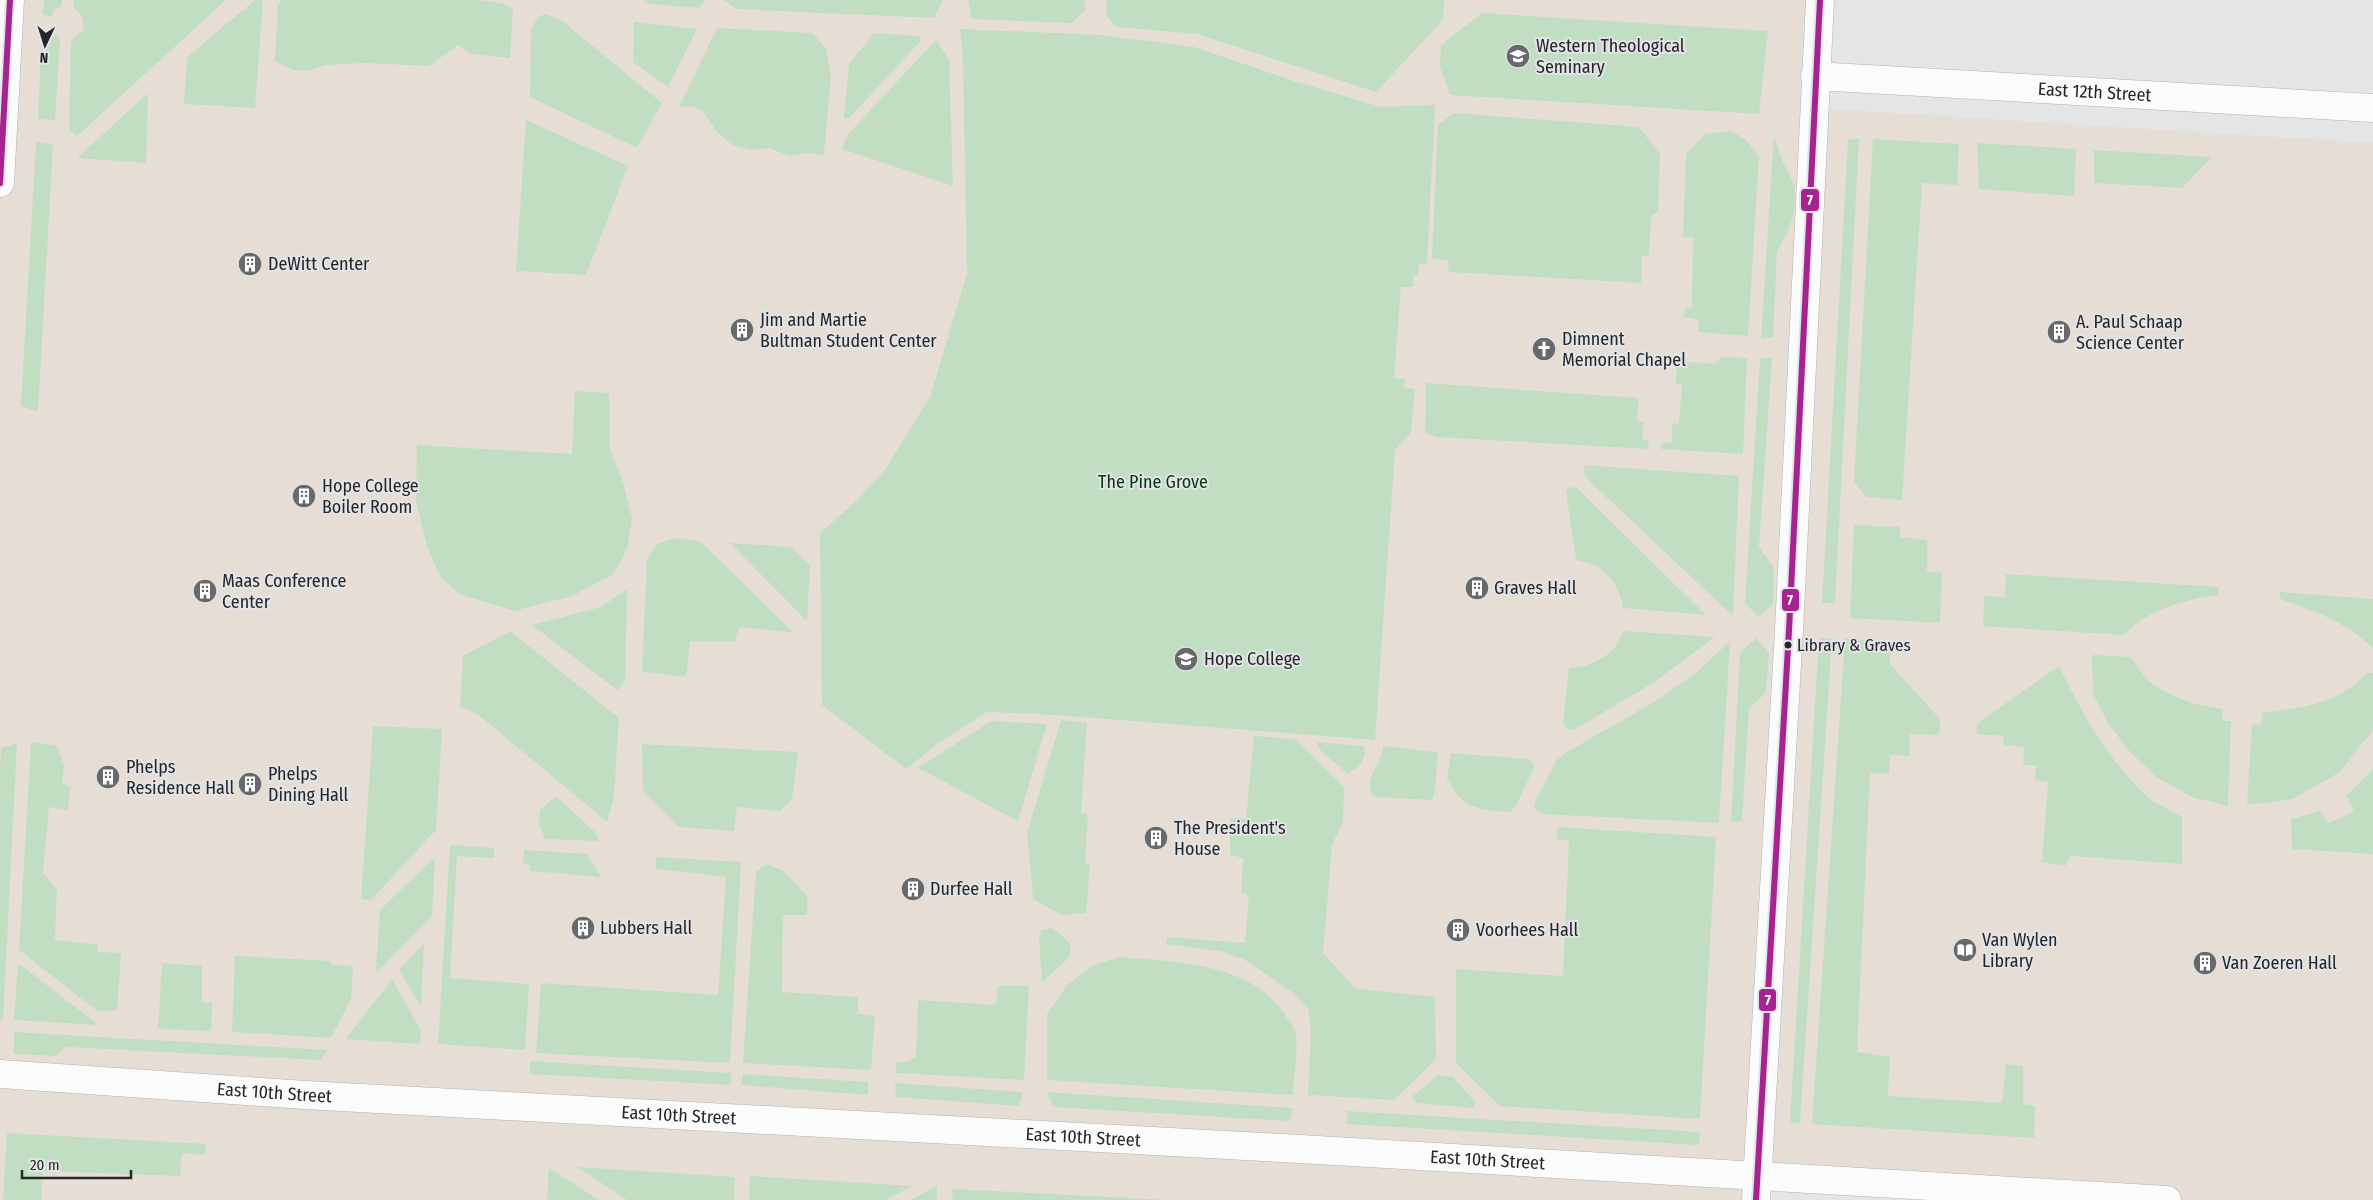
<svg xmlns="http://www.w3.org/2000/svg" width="2373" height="1200" font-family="'Fira Sans Condensed',sans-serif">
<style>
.education{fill:#e6ded4}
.green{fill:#c1dec3}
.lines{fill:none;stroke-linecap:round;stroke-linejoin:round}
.minor-casing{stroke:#b1b2b3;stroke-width:29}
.minor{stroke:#fbfbfb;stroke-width:28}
.bus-1-casing{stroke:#e3e4e8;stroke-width:10}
.bus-1{stroke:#a5248f;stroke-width:6}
.bus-dot{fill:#262628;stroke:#e3e4e8;stroke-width:2}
.labels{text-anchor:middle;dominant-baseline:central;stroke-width:4;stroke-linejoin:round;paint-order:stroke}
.bus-label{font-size:17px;fill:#262628;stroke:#e3e4e8;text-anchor:start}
.poi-label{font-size:18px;fill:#262628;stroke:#e3e4e8;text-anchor:start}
.street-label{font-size:18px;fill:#262628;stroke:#e3e4e8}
.park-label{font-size:18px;fill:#06390d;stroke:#e3e4e8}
.line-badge{stroke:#e3e4e8;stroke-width:2}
.badge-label{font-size:14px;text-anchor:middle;font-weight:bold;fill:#fff}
</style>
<rect width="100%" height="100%" fill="#e4e5e7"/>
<!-- education -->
<path class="education" d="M 0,0 L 1820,0 L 1814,108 L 2373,143 L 2373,1200 L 2167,1200 L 1758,1175 L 1756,1200 L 0,1200 Z"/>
<!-- green -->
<path class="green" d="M 44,0 L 62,0 L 62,6 L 54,10 L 51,17 L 43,14 Z
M 74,0 L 226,0 L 77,136 L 69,130 L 71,40 L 83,30 C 84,19 82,14 73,7 Z
M 255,0 L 263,0 L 255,108 L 184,104 L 187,57 Z
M 281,0 L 480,0 L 505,4 L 513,9 L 510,58 L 471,54 L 458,45 L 429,66 L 366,63 L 325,65 L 307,71 L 293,70 L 275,61 L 278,4 Z
M 645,0 L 705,0 L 705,1 L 699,8 L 650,4 Z
M 724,0 L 943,0 L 934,18 L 736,9 Z
M 968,0 L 1085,0 L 1085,10 L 1072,23 L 972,19 Z
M 1107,0 L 1444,0 L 1443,20 L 1376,92 L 1197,34 L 1116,27 L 1106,15 Z
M 1482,13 L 1768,31 L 1759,114 L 1450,95 L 1440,67 L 1441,45 Z
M 545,14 L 561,20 L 662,103 L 637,148 L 530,97 L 531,29 L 538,17 Z
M 634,22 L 697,29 L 668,87 L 633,62 Z
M 717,28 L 813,33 L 826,49 L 831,74 L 824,155 L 806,153 L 789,156 L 770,148 L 751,150 L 732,145 L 717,132 L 705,114 L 693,106 L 679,107 Z
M 960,29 L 1102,35 L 1194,47 L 1294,81 L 1381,107 L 1435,105 L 1427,264 L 1419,264 L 1418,275 L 1414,275 L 1413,287 L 1401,287 L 1394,378 L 1405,379 L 1404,388 L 1415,389 L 1411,432 L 1395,450 L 1375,740 L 1056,715 L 987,712 L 939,743 L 906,769 L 822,705 L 820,533 L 854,503 L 884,471 L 930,397 L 967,273 L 963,62 Z
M 42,30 L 51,30 L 60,39 L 55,120 L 38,119 Z
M 874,33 L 920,36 L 920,42 L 848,119 L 844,118 L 849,64 Z
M 936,40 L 949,60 L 953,186 L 842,149 L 848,134 Z
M 148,93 L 146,163 L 77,158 Z
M 1454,113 L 1639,127 L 1660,154 L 1658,211 L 1651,217 L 1649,255 L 1642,256 L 1641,283 L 1448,272 L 1449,261 L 1432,258 L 1438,125 Z
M 526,120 L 628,166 L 586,275 L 516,271 Z
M 1731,131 L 1745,139 L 1759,156 L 1748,336 L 1698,332 L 1699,320 L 1684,317 L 1685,308 L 1692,307 L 1693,237 L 1683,237 L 1686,154 L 1705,134 Z
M 1774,134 L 1781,158 L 1795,186 L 1794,212 L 1788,232 L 1777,251 L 1773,337 L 1761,339 Z
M 1859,138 L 1835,603 L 1822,603 L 1848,140 Z
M 1873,139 L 1959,144 L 1957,185 L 1922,183 L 1902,500 L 1866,497 L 1854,481 Z
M 36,142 L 53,144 L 38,412 L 21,406 Z
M 1977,143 L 2076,149 L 2074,196 L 1979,189 Z
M 2094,150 L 2212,157 L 2182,188 L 2094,183 Z
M 1722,357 L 1747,358 L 1743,454 L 1661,449 L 1662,442 L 1672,443 L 1672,423 L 1679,424 L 1682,385 L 1676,384 L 1677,361 L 1715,364 Z
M 1760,358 L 1772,358 L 1759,547 L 1774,568 L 1773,604 L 1758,617 L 1745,603 Z
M 1426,383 L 1639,398 L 1637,420 L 1644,422 L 1642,440 L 1649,441 L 1648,449 L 1437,437 L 1425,433 Z
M 575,391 L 609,393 L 610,448 L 623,482 L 632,519 L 627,548 L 614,574 L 572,596 L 514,611 L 459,594 L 440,576 L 427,547 L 416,500 L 417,445 L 572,454 Z
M 1584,465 L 1739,476 L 1733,616 L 1585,477 Z
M 1570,487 L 1577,488 L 1706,615 L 1623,608 C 1619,581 1604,565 1576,560 L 1566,491 Z
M 1854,525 L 1900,527 L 1900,537 L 1927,540 L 1927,571 L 1942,573 L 1940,623 L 1850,618 Z
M 675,538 L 700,541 L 793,632 L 739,627 L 735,642 L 690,641 L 686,677 L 642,672 L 647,559 L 657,544 Z
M 730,543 L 791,547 L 810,565 L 807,621 Z
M 2006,574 L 2219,587 L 2218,595 C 2182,600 2150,609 2123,635 L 1983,626 L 1984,596 L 2005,597 Z
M 627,589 L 625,682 L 617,690 L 532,625 L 601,607 Z
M 2280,592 L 2373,599 L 2373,648 C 2343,620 2318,613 2280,599 Z
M 510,631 L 619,718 L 614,797 L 607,822 L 476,713 L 460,707 L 463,656 Z
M 1623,631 L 1715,637 L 1653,683 L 1574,730 L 1567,729 L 1563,722 L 1569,668 C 1592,666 1616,656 1623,631 Z
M 1756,638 L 1769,653 L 1766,693 L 1749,708 L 1742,821 L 1731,822 L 1740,653 Z
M 1819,638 L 1832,638 L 1800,1123 L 1790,1122 Z
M 1845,638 L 1890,642 L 1890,664 L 1940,719 L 1939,735 L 1910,734 L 1909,756 L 1890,755 L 1889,774 L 1870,773 L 1857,1052 L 1890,1057 L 1888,1096 L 2002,1103 L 2006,1064 L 2023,1066 L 2023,1104 L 2035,1106 L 2034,1138 L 1812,1124 Z
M 1730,641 L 1719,823 L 1541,814 L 1534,808 L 1535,802 L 1556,761 L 1565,753 L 1654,702 L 1697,672 Z
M 2092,655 L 2131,657 C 2136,663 2139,670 2144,676 C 2161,695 2199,707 2223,709 L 2222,721 L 2231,721 L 2228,806 L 2192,797 L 2158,778 L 2130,752 L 2108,723 L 2093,694 Z
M 2059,666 C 2082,713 2107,758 2145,795 C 2155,804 2170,810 2182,817 L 2182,864 L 2071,856 L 2065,866 L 2042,862 L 2048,782 L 2035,780 L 2036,765 L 2023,765 L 2024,747 L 2004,745 L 2003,736 L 1976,734 L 1978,723 Z
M 2367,673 L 2373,673 L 2373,730 L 2340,772 L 2293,799 L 2247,805 L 2252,724 L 2261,725 L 2262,713 C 2304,707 2336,705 2367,673 Z
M 1061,720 L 1087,723 L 1081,813 L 1088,814 L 1085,863 L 1090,865 L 1086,913 L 1062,915 L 1033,899 L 1027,833 Z
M 991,721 L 1047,724 L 1018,821 L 918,768 Z
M 373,726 L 442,729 L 436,830 L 371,900 L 361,899 Z
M 1254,736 L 1295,739 L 1344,787 L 1343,821 L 1332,845 L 1323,953 L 1355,988 L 1435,997 L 1436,1059 L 1394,1100 L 1308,1095 L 1311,1027 L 1308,1009 L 1293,993 L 1245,960 L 1221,951 L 1166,944 L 1167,937 L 1245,943 L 1249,895 L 1241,893 L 1243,858 L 1230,855 L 1230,818 L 1246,819 Z
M 31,742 L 58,746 L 64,766 L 62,784 L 70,787 L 68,810 L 49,807 L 43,873 L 57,890 L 55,940 L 98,945 L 98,952 L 121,953 L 117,1010 L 97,1011 L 19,950 Z
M 1317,742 L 1364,746 C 1367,760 1358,767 1348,774 L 1319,749 Z
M 17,743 L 3,1020 L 0,1020 L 0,771 L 1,748 Z
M 642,744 L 798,752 L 792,799 L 780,811 L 737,807 L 734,831 L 679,827 L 643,791 Z
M 1383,746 L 1438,752 L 1435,789 L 1433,798 L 1430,800 L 1374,797 C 1361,780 1382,765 1383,746 Z
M 1451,753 L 1528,759 L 1533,762 L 1534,767 L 1516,806 L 1510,812 L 1484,810 L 1469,805 L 1458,796 L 1447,779 Z
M 2373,769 L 2373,854 L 2292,849 L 2291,819 L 2320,811 L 2329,823 L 2354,812 L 2347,795 Z
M 556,796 L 595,832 L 599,841 L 545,839 L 539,824 L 540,810 Z
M 1557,827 L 1716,837 L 1700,1119 L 1500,1106 L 1456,1063 L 1456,969 L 1563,976 L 1569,841 L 1557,839 Z
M 450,845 L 494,848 L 494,858 L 457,856 L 450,978 L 529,984 L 525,1050 L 438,1044 Z
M 524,850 L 587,854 L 601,877 L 530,871 L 530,865 L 523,864 Z
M 435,857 L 432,916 L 376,973 L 380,910 Z
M 656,857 L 741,862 L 730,1063 L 536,1053 L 541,983 L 718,995 L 726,877 L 656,869 Z
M 766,864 L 784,871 L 807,896 L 807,915 L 783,915 L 782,992 L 858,997 L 858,1014 L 875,1016 L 871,1070 L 743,1063 L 756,872 Z
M 1052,928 C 1088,951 1065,961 1042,982 L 1039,938 L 1042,930 Z
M 424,943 L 421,1006 L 399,970 Z
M 235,956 L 330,961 L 331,965 L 353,966 L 351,999 L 331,1038 L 232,1032 Z
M 1119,957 C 1177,962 1254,962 1287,1018 C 1290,1022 1294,1026 1295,1031 C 1299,1042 1294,1082 1293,1095 L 1047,1080 L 1047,1014 L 1067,985 L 1094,965 Z
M 18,963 L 99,1025 L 14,1020 Z
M 162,963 L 202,966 L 202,1002 L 212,1003 L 211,1031 L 158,1029 Z
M 392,979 L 421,1031 L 420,1044 L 346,1039 Z
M 998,986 L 1029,986 L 1024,1080 L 896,1073 L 896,1062 L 907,1062 L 916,1056 L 918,1000 L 996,1005 Z
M 14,1032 L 327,1050 L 321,1060 L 66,1047 L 56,1056 L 14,1054 Z
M 530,1061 L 731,1073 L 731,1085 L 530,1074 Z
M 743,1074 L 868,1082 L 868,1095 L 741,1085 Z
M 1438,1075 L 1453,1077 L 1476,1103 L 1473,1108 L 1416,1103 L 1412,1097 Z
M 895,1083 L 1023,1092 L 1019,1106 L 896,1097 Z
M 1047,1092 L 1293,1108 L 1289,1121 L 1053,1107 Z
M 1347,1111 L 1700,1132 L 1699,1145 L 1347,1124 Z
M 7,1133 L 206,1144 L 204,1155 L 182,1153 L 180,1176 L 43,1171 L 41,1200 L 3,1200 Z
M 577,1167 L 735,1177 L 734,1200 L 627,1200 Z
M 549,1168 L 599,1200 L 547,1200 Z
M 750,1176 L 913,1186 L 885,1200 L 749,1200 Z
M 937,1186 L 937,1200 L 911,1200 Z
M 953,1189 L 1171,1200 L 952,1200 Z"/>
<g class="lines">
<!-- minor casing -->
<g class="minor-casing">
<g id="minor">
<path id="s1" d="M 1815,76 L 2373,108"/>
<path d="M 0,183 L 10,0"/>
<path id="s2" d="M 0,1074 L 305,1095 L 1300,1149 L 2167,1200"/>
<path d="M 1756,1200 L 1789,630 L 1820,0"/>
</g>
</g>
<!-- minor -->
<use href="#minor" class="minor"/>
<!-- bus-1 casing -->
<g class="bus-1-casing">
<path id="bus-1" d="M 0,183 L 10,0
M 1756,1200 L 1789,630 L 1820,0"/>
</g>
<!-- bus-1 -->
<use href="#bus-1" class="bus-1"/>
</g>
<!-- icons -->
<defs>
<g id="university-disc" transform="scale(1.25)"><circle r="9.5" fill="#68696b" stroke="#e3e4e8"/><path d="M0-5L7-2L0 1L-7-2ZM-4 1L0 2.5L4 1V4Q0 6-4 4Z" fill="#fff"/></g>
<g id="building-disc" transform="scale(1.25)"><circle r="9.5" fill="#68696b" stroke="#e3e4e8"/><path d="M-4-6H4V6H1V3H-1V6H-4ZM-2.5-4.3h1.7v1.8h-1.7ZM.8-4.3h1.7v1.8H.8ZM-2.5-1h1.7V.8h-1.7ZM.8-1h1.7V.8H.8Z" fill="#fff"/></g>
<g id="church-disc" transform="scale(1.25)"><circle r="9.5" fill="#68696b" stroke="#e3e4e8"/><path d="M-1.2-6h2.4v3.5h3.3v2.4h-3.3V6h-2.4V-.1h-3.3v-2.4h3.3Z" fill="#fff"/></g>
<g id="library-disc" transform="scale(1.25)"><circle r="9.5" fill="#68696b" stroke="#e3e4e8"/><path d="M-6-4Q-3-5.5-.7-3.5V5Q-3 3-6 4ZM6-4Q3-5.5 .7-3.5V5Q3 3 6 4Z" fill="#fff"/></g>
</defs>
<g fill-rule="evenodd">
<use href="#university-disc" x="1518" y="56"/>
<use href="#building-disc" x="250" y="264"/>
<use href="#building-disc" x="742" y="330"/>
<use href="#building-disc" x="2059" y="332"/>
<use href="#church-disc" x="1544" y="349"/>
<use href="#building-disc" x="304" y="496"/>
<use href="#building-disc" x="1477" y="588"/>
<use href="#building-disc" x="205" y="591"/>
<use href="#university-disc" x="1186" y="659"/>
<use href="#building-disc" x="108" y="777"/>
<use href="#building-disc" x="250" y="784"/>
<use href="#building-disc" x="1156" y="838"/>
<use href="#building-disc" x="913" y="889"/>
<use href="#building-disc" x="583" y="928"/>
<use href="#building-disc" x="1458" y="930"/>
<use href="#library-disc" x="1965" y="950"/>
<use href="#building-disc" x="2205" y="963"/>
</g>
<!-- markers -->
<circle class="bus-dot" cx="1788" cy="645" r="4.5"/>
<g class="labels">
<!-- bus labels -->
<g class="bus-label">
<text x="1797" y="645">Library &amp; Graves</text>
</g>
<!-- poi labels -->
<g class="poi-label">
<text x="1536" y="46">Western Theological<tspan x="1536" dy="21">Seminary</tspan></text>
<text x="268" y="264">DeWitt Center</text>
<text x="760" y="320">Jim and Martie<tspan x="760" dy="21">Bultman Student Center</tspan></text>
<text x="2076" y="322">A. Paul Schaap<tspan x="2076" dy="21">Science Center</tspan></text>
<text x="1562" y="339">Dimnent<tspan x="1562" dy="21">Memorial Chapel</tspan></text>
<text x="322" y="486">Hope College<tspan x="322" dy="21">Boiler Room</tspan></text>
<text x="222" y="581">Maas Conference<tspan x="222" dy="21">Center</tspan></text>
<text x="1494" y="588">Graves Hall</text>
<text x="1204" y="659">Hope College</text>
<text x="126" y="767">Phelps<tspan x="126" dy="21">Residence Hall</tspan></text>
<text x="268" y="774">Phelps<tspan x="268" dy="21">Dining Hall</tspan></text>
<text x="1174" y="828">The President's<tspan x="1174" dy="21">House</tspan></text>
<text x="930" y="889">Durfee Hall</text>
<text x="600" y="928">Lubbers Hall</text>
<text x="1476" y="930">Voorhees Hall</text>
<text x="1982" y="940">Van Wylen<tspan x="1982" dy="21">Library</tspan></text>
<text x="2222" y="963">Van Zoeren Hall</text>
</g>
<!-- street labels -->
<g class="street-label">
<text stroke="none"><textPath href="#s1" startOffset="280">East 12th Street</textPath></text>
<text stroke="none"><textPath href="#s2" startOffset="275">East 10th Street</textPath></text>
<text stroke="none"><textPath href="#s2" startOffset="680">East 10th Street</textPath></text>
<text stroke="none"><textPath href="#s2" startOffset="1085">East 10th Street</textPath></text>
<text stroke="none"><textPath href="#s2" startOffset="1490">East 10th Street</textPath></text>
</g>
<!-- park labels -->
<g class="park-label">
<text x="1153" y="482">The Pine Grove</text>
</g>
</g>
<g class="line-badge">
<rect x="1800" y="188" width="20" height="24" rx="5" fill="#a5248f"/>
<rect x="1781" y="588" width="19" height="24" rx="5" fill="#a5248f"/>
<rect x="1758" y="988" width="19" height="24" rx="5" fill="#a5248f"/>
</g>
<g class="badge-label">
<text x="1810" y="205">7</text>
<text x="1790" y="605">7</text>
<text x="1768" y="1005">7</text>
</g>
<!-- north arrow -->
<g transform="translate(45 45) rotate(184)" stroke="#e3e4e8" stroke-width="4" paint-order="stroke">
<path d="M0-4L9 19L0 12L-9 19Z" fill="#262628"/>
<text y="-8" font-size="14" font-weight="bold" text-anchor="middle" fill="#262628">N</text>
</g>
<!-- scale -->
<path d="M22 1170v8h109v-8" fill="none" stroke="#262628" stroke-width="2.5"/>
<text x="30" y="1170" font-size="15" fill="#262628" stroke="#e3e4e8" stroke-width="4" paint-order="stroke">20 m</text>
</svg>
